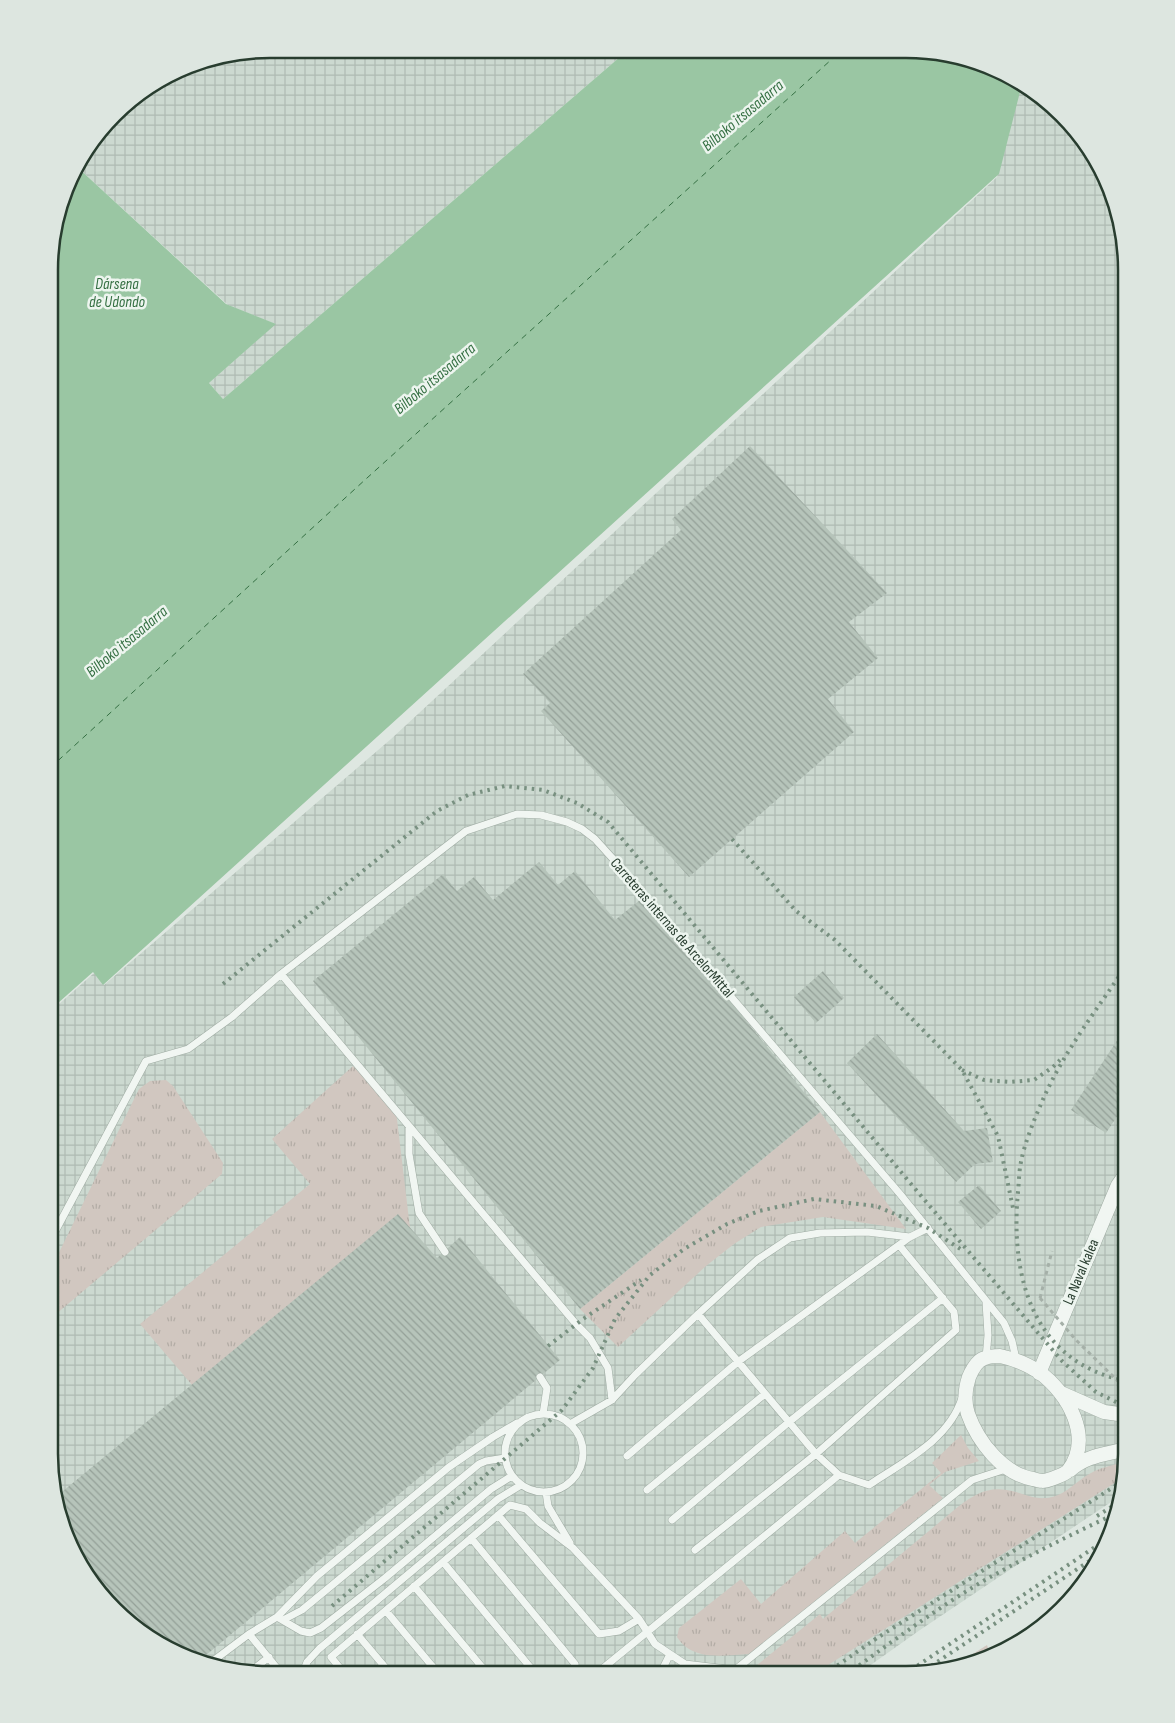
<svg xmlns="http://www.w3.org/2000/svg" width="1175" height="1723" font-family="'Sofia Sans Condensed',sans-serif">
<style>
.industrial{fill:url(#industrial-grid)}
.grass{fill:url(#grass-tufts)}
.water{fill:#9ac6a3}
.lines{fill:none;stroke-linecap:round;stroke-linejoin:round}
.ferry{stroke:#346f42;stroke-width:1;stroke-dasharray:6 5;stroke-linecap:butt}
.building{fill:url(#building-back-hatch)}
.lane-casing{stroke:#a0ada4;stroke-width:8}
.street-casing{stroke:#a0ada4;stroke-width:15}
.path{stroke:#a5b0a8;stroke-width:3;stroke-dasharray:4 4;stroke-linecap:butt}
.lane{stroke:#f1f6f2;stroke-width:7}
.street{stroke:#f1f6f2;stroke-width:14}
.rail{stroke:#789080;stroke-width:4;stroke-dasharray:2.5 5;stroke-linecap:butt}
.path-bridge{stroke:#a5b0a8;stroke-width:3;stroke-dasharray:4 4;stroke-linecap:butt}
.labels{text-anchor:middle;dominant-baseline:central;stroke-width:5;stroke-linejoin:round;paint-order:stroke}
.street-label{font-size:15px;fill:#283d2f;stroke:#edf5ef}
.water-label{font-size:16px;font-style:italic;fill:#346f42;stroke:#edf5ef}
.rim{fill:none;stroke:#283d2f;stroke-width:2.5}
</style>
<defs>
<pattern id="industrial-grid" width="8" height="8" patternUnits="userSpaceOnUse" patternTransform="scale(1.25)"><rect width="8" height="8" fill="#ccd9d0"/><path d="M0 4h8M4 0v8" fill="none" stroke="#afbbb3"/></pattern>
<pattern id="grass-tufts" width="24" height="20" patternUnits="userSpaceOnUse" patternTransform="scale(1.25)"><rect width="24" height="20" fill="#d1c7c0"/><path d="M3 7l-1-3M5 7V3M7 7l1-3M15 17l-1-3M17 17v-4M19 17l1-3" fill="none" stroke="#b3aca5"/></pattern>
<pattern id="building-back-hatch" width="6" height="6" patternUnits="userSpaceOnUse" patternTransform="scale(1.25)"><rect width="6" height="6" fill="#b6c4ba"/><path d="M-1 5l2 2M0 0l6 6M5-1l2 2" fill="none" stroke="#94a098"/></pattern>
</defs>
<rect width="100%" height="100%" fill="#dee7e1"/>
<!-- industrial -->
<path class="industrial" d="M 270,49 L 628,50 L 223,399 L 209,383 L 275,324 L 228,305 L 76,166 L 78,159 L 124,103 L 198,61 Z
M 1020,83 L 1040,94 L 1080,135 L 1109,185 L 1126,270 L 1126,1468 L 1120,1496 L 920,1630 L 858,1674 L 241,1672 L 185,1658 L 135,1629 L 95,1588 L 66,1538 L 49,1453 L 49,1013 L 94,973 L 104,985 L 391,739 L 997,177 Z"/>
<!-- grass -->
<path class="grass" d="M 353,1066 L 396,1111 L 410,1228 L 398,1215 L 192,1385 L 140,1324 L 310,1184 L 272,1139 Z
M 166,1080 L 173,1086 L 223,1163 L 222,1174 L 49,1320 L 49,1273 L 139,1089 L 150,1081 Z
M 820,1112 L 906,1229 L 823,1217 L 761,1227 L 734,1244 L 706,1266 L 618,1347 L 580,1309 Z
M 961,1435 L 968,1448 L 979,1461 L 945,1472 L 929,1485 L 943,1498 L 749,1654 C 724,1655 693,1662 677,1637 L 679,1628 L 741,1579 L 761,1604 L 845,1531 L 855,1543 L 941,1473 L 932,1463 Z
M 1126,1462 L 1124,1477 L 814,1674 L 746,1674 L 820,1614 L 823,1619 L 959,1506 C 978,1492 991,1485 1016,1492 C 1025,1495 1036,1499 1046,1498 C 1063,1497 1073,1484 1086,1476 C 1098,1468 1112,1465 1126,1462 Z
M 987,1645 L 991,1657 L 957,1664 Z"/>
<!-- water -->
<path class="water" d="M 628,50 L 935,51 L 990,65 L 1022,84 L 999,174 L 103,985 L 93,972 L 49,1011 L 51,240 L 76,166 L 226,304 L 276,324 L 209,383 L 223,399 Z"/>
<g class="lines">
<!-- ferry -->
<path class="ferry" d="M 50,768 L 367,478 L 842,50"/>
</g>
<!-- building -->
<path class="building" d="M 559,50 L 572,50 L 564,56 Z
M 750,446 L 887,593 L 849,622 L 878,658 L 828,699 L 854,732 L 689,877 L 541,711 L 550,703 L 523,674 L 681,530 L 672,519 Z
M 539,862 L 558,885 L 575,871 L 615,920 L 645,896 L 820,1112 L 580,1309 L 313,981 L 443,874 L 457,891 L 474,877 L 493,900 Z
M 823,971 L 844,998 L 816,1023 L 794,997 Z
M 1126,1027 L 1126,1103 L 1106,1133 L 1071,1110 Z
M 877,1034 L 964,1131 L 987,1128 L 993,1162 L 975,1164 L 956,1182 L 847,1063 Z
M 979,1185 L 1001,1211 L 981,1229 L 958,1202 Z
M 398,1214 L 437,1258 L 460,1237 L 560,1360 L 199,1661 L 185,1658 L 135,1629 L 95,1588 L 66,1538 L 57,1496 Z"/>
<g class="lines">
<!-- lane casing -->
<g class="lane-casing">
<path id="lane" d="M 281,974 L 576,1324 L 590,1338 L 608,1368 L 612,1400
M 409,1126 L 409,1154 L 419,1213 L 445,1252
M 49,1243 L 146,1061 L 188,1049 L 232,1017 L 281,974 L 466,831 L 517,814 L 541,815 L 567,822 L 582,829 L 595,839 L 614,860 L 900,1194 L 1004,1323 L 1012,1341 L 1016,1359
M 698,1314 L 757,1260 L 790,1238 L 820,1233 L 867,1232 L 910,1237
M 986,1358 L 988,1335 L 986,1302
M 540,1377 L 547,1388 L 543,1414
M505 1453a39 39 0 1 1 78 0a39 39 0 1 1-78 0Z
M 570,1424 L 612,1400 L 635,1375 L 698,1314 L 816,1454 L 839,1475 L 869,1485 C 903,1462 949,1440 962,1398
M 627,1456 L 739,1361 L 910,1237 L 928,1228
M 647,1490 L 765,1394
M 546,1492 L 548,1506 L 570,1543
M 498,1515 L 599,1634 L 619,1631 L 639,1619
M 672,1520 L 789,1422 L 943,1298
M 471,1538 L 575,1664
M 695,1550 L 816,1454 L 956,1330 L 954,1312 L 899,1245
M 443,1562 L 535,1673
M 414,1586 L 487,1673
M 386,1611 L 438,1673
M 277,1617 L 301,1631 L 310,1633 L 321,1628 L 385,1578 L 491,1489 L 512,1476
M 283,1620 L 302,1610 L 479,1464 L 486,1461 L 505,1458
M 249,1634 L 281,1673
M 357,1634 L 390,1673
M 209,1664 L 249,1634 L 277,1617 L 317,1576 L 449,1467 L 493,1437 L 517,1423
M 250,1672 L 269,1657
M 303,1673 L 307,1662 L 319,1649 L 498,1499 L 521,1485
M 344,1673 L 331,1657 L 510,1505 L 526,1509 L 540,1523 L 573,1548 L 639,1619 L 655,1644 L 685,1664 L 735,1670 L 972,1480 L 1009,1468
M 597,1673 L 839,1475
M 660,1674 L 670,1654"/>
</g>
<!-- street casing -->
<g class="street-casing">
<path id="street" d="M 1000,1356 C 1014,1359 1027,1364 1039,1372 C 1068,1393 1094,1438 1068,1471 C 1064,1475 1056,1477 1051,1479 C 1044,1482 1040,1481 1033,1479 C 1003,1474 978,1442 968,1414 C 964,1402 965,1389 969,1377 C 972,1370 977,1360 985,1358 C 990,1356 996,1356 1000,1356 Z
M 1039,1373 L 1118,1185 L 1126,1174
M 1061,1393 L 1104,1412 L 1126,1415
M 1070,1470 C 1088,1455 1104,1455 1126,1449"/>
</g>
<!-- path -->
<path class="path" d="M 1040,1298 L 1052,1251"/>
<!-- lane -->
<use href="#lane" class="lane"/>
<!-- street -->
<use href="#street" class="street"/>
<!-- rail -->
<path class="rail" d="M 732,839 L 796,911 L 835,940 L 962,1070 L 998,1136 L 1013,1208
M 223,984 L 437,811 L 468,795 L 505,786 L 543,790 L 577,803 L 608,822 L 922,1197 L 1062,1361 L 1096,1392 L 1126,1407
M 962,1070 L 984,1080 L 1010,1082 L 1034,1080 L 1053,1067 L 1060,1060
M 548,1346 L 583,1319 L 641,1280
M 1126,1381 C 1032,1362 1010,1276 1018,1192 C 1019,1182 1019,1171 1021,1162 C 1024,1145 1034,1120 1041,1104 C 1062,1054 1096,1011 1126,966
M 1097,1516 L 1119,1502
M 332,1606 L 562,1410 L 593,1368 L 615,1319 L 650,1275 L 684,1249 L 727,1224 L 759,1211 L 814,1199 L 876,1206 L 928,1228 L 962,1250
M 874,1640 L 1123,1481
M 925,1670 L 1100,1554
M 825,1674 L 880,1636
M 847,1674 C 892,1642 937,1608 985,1580 C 1028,1556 1072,1534 1117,1513
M 905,1674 L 1107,1539"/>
<!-- path-bridge -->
<path class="path-bridge" d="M 1040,1298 L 1076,1340 L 1126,1389"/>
</g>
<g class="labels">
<!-- street labels -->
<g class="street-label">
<text transform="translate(672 928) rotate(49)">Carreteras internas de ArcelorMittal</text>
<text transform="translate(1081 1272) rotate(-67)">La Naval kalea</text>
</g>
<!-- water labels -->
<g class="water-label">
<text transform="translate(743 116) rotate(-40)">Bilboko itsasadarra</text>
<text x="117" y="284">Dársena<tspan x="117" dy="18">de Udondo</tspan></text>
<text transform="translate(435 379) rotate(-40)">Bilboko itsasadarra</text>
<text transform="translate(127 642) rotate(-40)">Bilboko itsasadarra</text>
</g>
</g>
<!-- crop -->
<path d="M0 0H1175V1723H0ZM270 58H906A212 212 0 0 1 1118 270V1454A212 212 0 0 1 906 1666H270A212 212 0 0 1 58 1454V270A212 212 0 0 1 270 58Z" fill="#dde6e0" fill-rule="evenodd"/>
<path class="rim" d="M270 58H906A212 212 0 0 1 1118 270V1454A212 212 0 0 1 906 1666H270A212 212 0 0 1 58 1454V270A212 212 0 0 1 270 58Z"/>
</svg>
